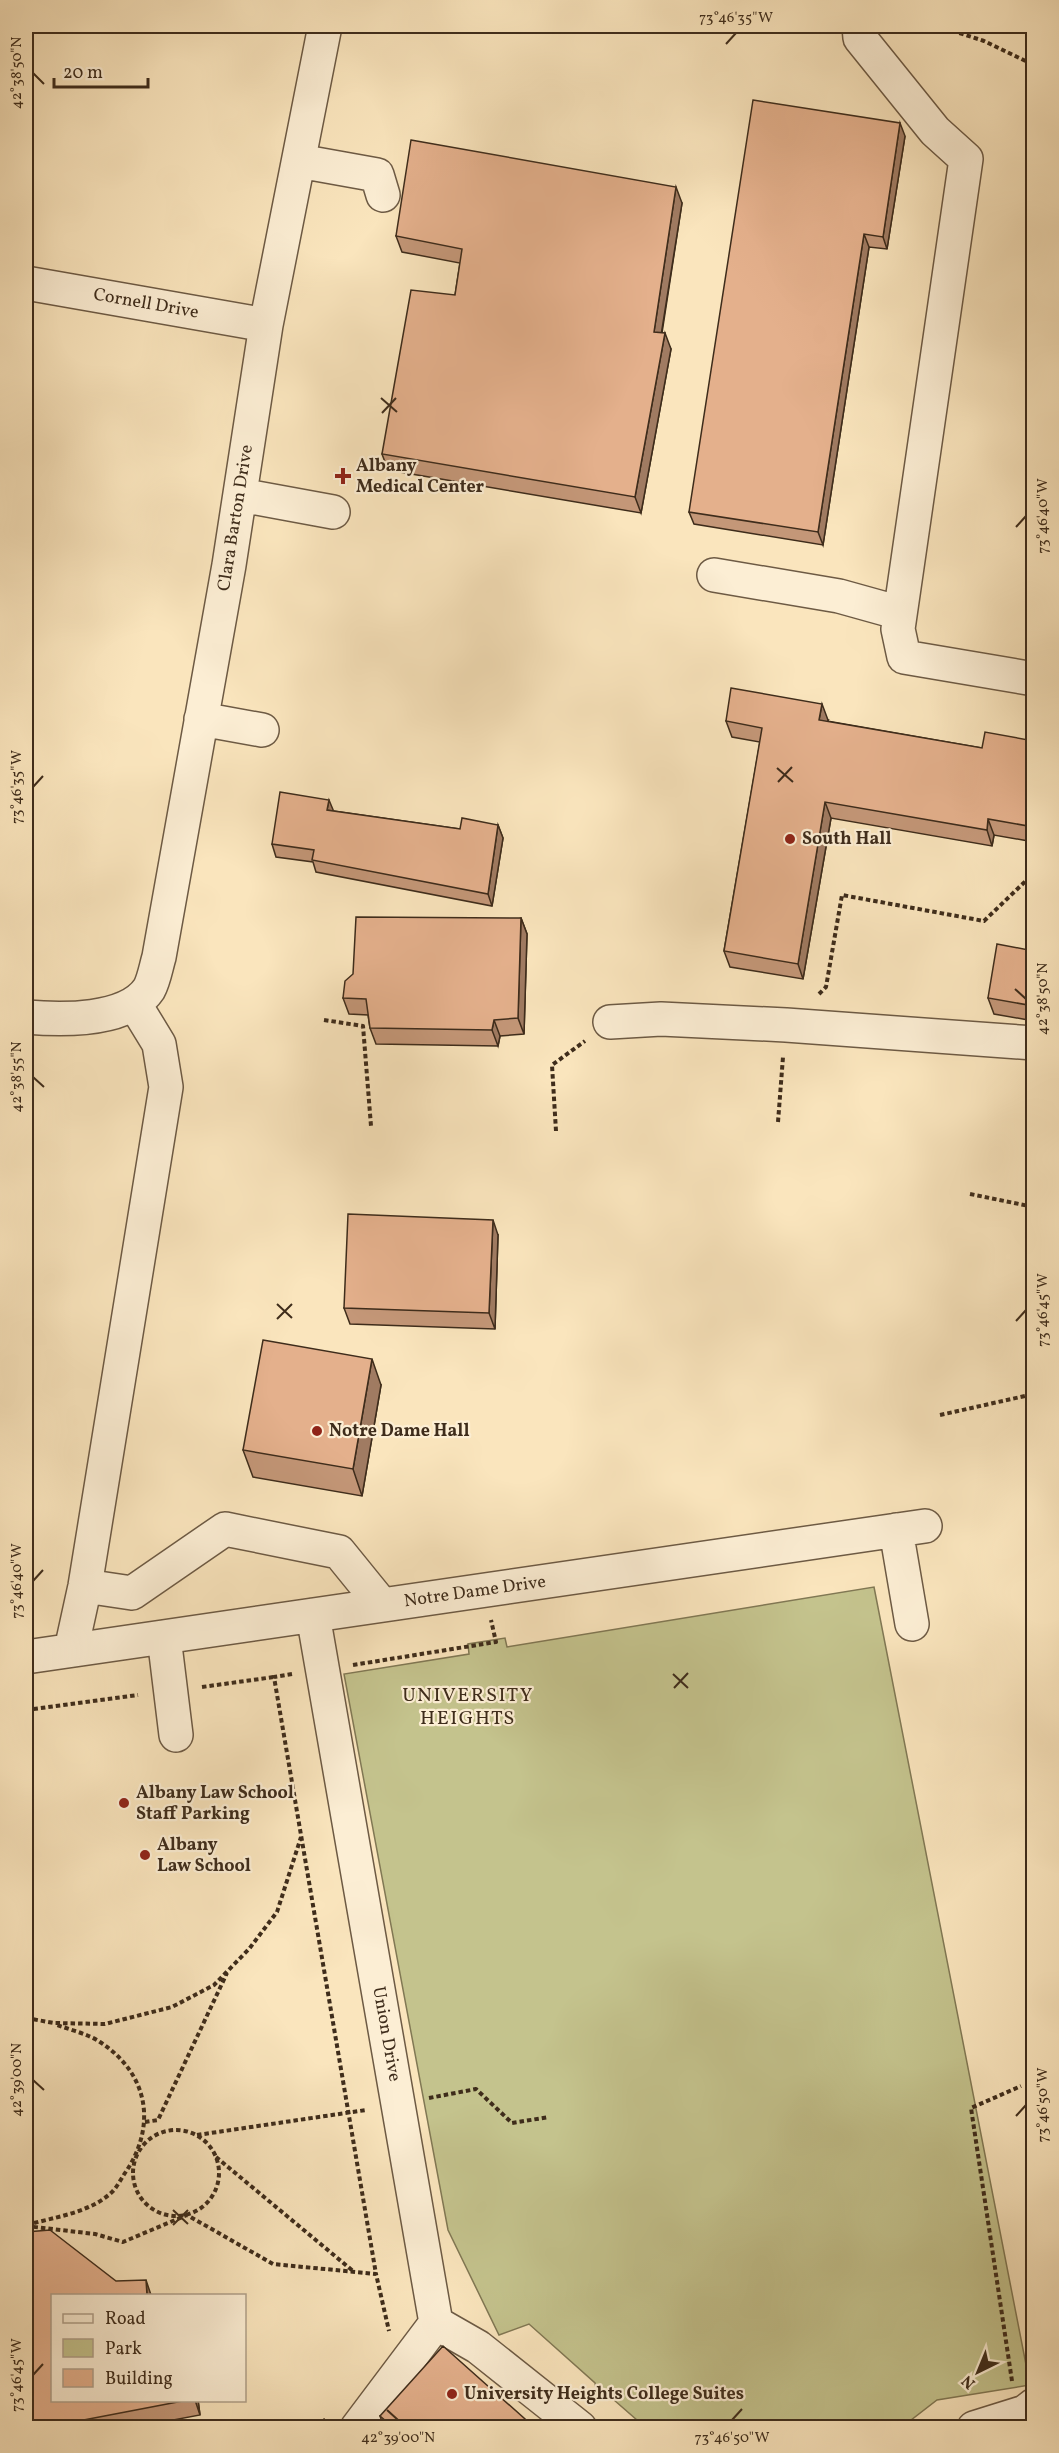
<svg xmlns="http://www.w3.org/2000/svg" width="1059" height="2453" font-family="Vollkorn,serif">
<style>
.green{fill:#c4c38d;stroke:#817854;stroke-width:1.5}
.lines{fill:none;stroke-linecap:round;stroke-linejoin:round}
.minor-casing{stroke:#6d5a44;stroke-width:36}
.path{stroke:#3e2c1b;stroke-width:4;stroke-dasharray:4.5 3;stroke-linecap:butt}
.minor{stroke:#fceed4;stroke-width:33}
.wall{fill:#c49778;stroke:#3e2c1b;stroke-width:1.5}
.shaded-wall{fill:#a07b62;stroke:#3e2c1b;stroke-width:1.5}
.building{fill:#e4b08c;stroke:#3e2c1b;stroke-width:1.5}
.ticks{fill:none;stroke:#3e2c1b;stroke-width:2}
.poi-dot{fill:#8f2418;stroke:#fceed4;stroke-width:2}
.labels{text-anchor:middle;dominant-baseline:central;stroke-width:4.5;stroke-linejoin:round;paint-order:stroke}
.street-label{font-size:18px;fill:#3e2c1b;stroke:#fceed4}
.poi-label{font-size:18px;font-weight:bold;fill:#3e2c1b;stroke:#fceed4;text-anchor:start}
.neighbourhood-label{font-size:20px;letter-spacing:1.5px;fill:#3e2c1b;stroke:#fceed4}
.neatline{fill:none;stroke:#3e2c1b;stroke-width:2}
.ticks-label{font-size:15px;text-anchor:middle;fill:#3e2c1b}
</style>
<rect width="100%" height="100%" fill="#fae5bd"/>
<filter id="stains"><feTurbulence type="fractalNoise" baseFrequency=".00333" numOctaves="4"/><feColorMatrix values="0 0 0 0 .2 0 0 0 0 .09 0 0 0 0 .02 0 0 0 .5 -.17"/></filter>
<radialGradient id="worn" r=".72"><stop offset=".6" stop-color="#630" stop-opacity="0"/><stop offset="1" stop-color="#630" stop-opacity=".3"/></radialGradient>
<!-- green -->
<path class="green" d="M 874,1587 L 1030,2385 L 937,2400 L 902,2427 L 645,2427 L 606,2393 L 597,2395 L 595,2383 L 529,2324 L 499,2335 L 448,2230 L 344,1674 L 469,1654 L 468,1644 L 505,1638 L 507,1647 Z"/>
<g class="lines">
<!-- minor casing -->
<g class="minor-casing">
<path id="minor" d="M 859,26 L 860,38 L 935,131 L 966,159 L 898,629 L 904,657 L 1034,679
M 299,161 L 377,175 L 383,195
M 26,283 L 266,325
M 240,495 L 333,512
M 714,575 L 839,596 L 900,613
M 201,719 L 262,730
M 26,1017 C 60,1020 127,1022 149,989 C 154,980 156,967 159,957 L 229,565 L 266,325 L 325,26
M 610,1022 L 661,1019 L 786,1025 L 1034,1043
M 896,1530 L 912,1624
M 85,1586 L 132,1593 L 225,1529 L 339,1552 L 382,1605
M 313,1615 L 436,2323 L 357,2428
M 164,1637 L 176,1735
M 71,1650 L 85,1586 L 166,1087 L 159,1044 L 134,1003
M 26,1657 L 925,1526
M 436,2323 L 478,2347 L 580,2428
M 974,2428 L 1025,2412 L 1034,2405"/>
</g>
<!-- path -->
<path class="path" d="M 938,26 L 984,41 L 1034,65
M 819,994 L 826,987 L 842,895 L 984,921 L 1034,873
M 324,1020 L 363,1026 L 371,1126
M 778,1122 L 783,1057
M 556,1131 L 552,1065 L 585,1041
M 970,1194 L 1034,1207
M 940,1415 L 1034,1394
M 353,1665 L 496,1642 L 491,1620
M 292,1674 L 274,1677 L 376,2274
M 202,1687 L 274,1677
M 26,1710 L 138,1695
M 26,2018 L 54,2023 L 105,2024 L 172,2007 L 214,1985 L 249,1949 L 277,1912 L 301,1837
M 429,2098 L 476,2089 L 512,2123 L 549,2117
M 145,2122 L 158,2120 L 227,1973
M133 2173a43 43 0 1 1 86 0a43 43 0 1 1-86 0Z
M 197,2135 L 366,2110
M 216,2157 L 353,2271
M 27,2225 C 54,2217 90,2213 112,2192 C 117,2187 121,2179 125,2173 C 157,2126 149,2074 100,2042 C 88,2034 71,2030 57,2025
M 26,2226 L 95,2234 L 123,2242 L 187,2215 L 273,2264 L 376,2274 L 389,2331
M 1012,2381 L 971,2108 L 1021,2086
M 287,2428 L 325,2420"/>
<!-- minor -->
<use href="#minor" class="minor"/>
</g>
<!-- wall -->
<path class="wall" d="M 905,136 L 887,249 L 869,247 L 823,545 L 694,524 L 689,512 Z
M 682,203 L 662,333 L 671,349 L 641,513 L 388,470 L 382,454 L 455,295 L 460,263 L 402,252 L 396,236 Z
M 828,720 L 827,721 L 982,748 L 1034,741 L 1034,842 L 994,835 L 992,846 L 831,818 L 803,979 L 730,967 L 724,951 L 760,742 L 732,737 L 726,721 Z
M 333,811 L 460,829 L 498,825 L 503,838 L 492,906 L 316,872 L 313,862 L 276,857 L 272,844 Z
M 521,918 L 527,934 L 524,1034 L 500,1036 L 498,1046 L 376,1044 L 370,1028 L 368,1015 L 349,1014 L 343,998 Z
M 1034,951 L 1034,1021 L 994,1014 L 988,998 Z
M 498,1235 L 495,1329 L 350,1324 L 344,1308 Z
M 381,1385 L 362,1496 L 253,1477 L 243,1450 Z
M 52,2400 L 198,2400 L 200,2415 L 136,2427 L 26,2427 Z
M 380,2416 L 534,2427 L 384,2427 Z"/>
<!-- shaded-wall -->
<path class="shaded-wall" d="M 900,123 L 905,136 L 887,249 L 883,237 Z
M 676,187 L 682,203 L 659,348 L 654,332 Z
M 864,234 L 869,247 L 823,545 L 818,532 Z
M 665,333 L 671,349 L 641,513 L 635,497 Z
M 822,704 L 828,720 L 825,736 L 819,720 Z
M 329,800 L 334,812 L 327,810 Z
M 825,802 L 831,818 L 803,979 L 798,964 Z
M 988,819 L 994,835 L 992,846 L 987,830 Z
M 498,825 L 503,838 L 492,906 L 488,894 Z
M 521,918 L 527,934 L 524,1034 L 518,1018 Z
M 494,1020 L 500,1036 L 498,1046 L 492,1030 Z
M 493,1220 L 498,1235 L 495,1329 L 489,1313 Z
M 372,1359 L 381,1385 L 362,1496 L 353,1469 Z
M 146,2280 L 151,2295 L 147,2295 Z
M 195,2400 L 198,2400 L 200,2415 Z"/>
<!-- building -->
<path class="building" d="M 753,100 L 900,123 L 883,237 L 864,234 L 818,532 L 689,512 Z
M 411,140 L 676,187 L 654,332 L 665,333 L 635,497 L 382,454 L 411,290 L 455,295 L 462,249 L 396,236 Z
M 731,688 L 822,704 L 819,720 L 982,748 L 985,732 L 1034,741 L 1034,827 L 988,819 L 987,830 L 825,802 L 798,964 L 724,951 L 762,728 L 726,721 Z
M 280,792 L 329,800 L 327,810 L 460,829 L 462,818 L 498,825 L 488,894 L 312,860 L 314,850 L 272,844 Z
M 356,917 L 521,918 L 518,1018 L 494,1020 L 492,1030 L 370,1028 L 366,999 L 343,998 L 345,981 L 353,974 Z
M 997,944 L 1034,951 L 1034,1006 L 988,998 Z
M 348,1214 L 493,1220 L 489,1313 L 344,1308 Z
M 263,1340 L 372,1359 L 353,1469 L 243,1450 Z
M 50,2230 L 116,2281 L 146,2280 L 147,2295 L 52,2295 L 52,2400 L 188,2400 L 47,2427 L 26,2427 L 26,2232 Z
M 443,2346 L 534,2427 L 393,2427 L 380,2416 Z"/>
<!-- ticks -->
<path class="ticks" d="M 726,44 L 736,33M 33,73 L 44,84M 381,398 L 397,412M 382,413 L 396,398M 1016,527 L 1026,516M 777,768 L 793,782M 778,782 L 792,767M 33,787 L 43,776M 1015,989 L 1026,999M 33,1077 L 44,1087M 277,1304 L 292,1318M 277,1319 L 292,1304M 1016,1321 L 1026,1310M 33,1581 L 43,1570M 673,1674 L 688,1688M 674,1688 L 688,1673M 33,2080 L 44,2090M 1016,2116 L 1026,2105M 173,2210 L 188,2224M 173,2225 L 188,2210M 33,2375 L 43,2364M 387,2410 L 398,2420M 732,2420 L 742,2409"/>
<!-- markers -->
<g class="poi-dot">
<path d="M340 467h6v6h6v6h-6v6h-6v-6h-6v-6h6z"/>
<circle cx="790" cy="839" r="6"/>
<circle cx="317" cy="1431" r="6"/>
<circle cx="124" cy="1803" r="6"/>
<circle cx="145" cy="1855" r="6"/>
<circle cx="452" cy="2394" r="6"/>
</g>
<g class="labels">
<!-- street labels -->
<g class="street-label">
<text transform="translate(146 304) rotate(10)">Cornell Drive</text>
<text transform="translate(236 518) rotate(-81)">Clara Barton Drive</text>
<text transform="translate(475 1592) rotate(-8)">Notre Dame Drive</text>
<text transform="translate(386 2034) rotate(80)">Union Drive</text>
</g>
<!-- poi labels -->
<g class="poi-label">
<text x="356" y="466">Albany<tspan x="356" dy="21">Medical Center</tspan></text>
<text x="802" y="839">South Hall</text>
<text x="329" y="1431">Notre Dame Hall</text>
<text x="136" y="1793">Albany Law School<tspan x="136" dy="21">Staff Parking</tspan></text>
<text x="157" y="1845">Albany<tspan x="157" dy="21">Law School</tspan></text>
<text x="464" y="2394">University Heights College Suites</text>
</g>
<!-- neighbourhood labels -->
<g class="neighbourhood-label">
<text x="468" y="1696">UNIVERSITY<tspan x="468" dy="23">HEIGHTS</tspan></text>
</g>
</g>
<!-- margin -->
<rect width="1059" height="2453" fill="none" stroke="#fae5bd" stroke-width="66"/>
<!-- legend -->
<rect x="51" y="2294" width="195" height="108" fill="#fceed4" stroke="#b0a08a" stroke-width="1.5"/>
<rect x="63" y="2314" width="30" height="9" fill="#fceed4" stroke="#b0a08a" stroke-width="1.5"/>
<text x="105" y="2324" font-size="18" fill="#3e2c1b">Road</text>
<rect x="63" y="2339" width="30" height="18" fill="#c4c38d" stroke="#b0a08a" stroke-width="1.5"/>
<text x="105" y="2354" font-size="18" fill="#3e2c1b">Park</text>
<rect x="63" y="2369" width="30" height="18" fill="#e4b08c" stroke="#b0a08a" stroke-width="1.5"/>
<text x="105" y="2384" font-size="18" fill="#3e2c1b">Building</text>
<!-- north arrow -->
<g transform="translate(978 2372) rotate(223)" stroke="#fceed4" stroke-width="4.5" paint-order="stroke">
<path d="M0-4.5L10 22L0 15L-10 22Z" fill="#3e2c1b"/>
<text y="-9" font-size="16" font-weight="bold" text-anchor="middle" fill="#3e2c1b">N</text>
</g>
<!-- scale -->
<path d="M54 78v9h94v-9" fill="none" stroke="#3e2c1b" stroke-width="3"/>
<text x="63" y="78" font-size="18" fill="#3e2c1b" stroke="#fceed4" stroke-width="4.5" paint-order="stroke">20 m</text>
<rect x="33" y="33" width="993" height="2387" class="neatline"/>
<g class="ticks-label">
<text x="736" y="22">73°46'35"W</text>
<text transform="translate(16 73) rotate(-90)" y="5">42°38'50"N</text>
<text transform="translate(1042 516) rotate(-90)" y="5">73°46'40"W</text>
<text transform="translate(16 787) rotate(-90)" y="5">73°46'35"W</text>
<text transform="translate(1042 999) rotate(-90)" y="5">42°38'50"N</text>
<text transform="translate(16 1077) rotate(-90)" y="5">42°38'55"N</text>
<text transform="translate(1042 1310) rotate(-90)" y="5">73°46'45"W</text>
<text transform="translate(16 1581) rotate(-90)" y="5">73°46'40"W</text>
<text transform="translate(16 2080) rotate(-90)" y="5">42°39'00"N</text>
<text transform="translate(1042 2105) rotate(-90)" y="5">73°46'50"W</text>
<text transform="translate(16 2375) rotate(-90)" y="5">73°46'45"W</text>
<text x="398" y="2442">42°39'00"N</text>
<text x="732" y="2442">73°46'50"W</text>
</g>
<rect width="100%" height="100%" filter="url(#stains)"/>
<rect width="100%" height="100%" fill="url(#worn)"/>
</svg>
